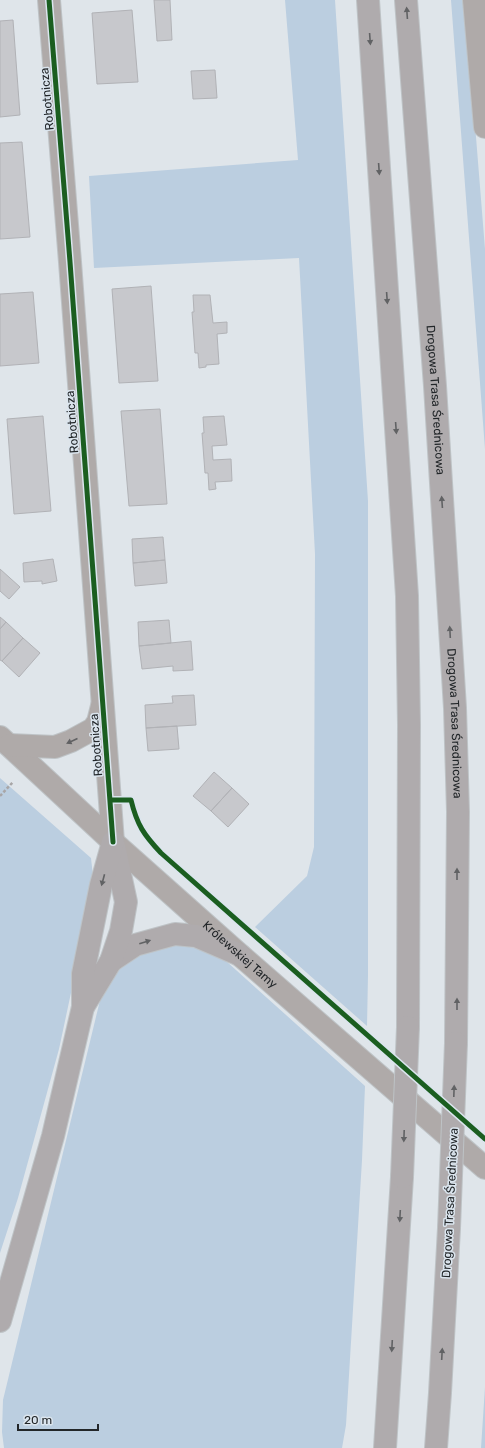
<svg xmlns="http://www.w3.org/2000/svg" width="485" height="1448" font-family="Rubik,sans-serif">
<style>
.green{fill:#bbcee0}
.building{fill:#c7c8cc;stroke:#b1b2b6}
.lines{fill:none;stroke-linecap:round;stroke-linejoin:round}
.tertiary-casing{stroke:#bec3c6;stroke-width:24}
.primary-casing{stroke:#bec3c6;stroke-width:24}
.path{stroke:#a8a6a7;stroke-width:2.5;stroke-dasharray:3 2;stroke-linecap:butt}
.tertiary{stroke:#afaaa9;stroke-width:22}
.primary{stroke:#afabad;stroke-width:22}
.primary-bridge-casing{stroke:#bec3c6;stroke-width:24;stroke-linecap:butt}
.primary-bridge{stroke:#afabad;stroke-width:22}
.cycleway-casing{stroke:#dbe5ee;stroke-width:8}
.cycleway{stroke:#1b5e20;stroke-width:5}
.oneway{fill:#616264}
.oneway2{fill:#616163}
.labels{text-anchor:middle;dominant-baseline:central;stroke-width:3;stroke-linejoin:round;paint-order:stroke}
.street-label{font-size:12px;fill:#222629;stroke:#dbe5ee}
</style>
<rect width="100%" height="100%" fill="#dfe5ea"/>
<!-- green -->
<path class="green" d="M 285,0 L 335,0 L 368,501 L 368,975 L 367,1026 L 255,927 L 307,876 L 314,847 L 315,554 L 299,258 L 94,268 L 89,176 L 298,160 Z
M 451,0 L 465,0 L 485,249 L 485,449 Z
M 0,778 L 91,858 L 94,885 L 59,1049 L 18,1198 L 0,1253 Z
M 155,944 L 184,946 L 212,951 L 226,961 L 365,1086 L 362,1160 L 346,1425 L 342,1448 L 4,1448 L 2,1432 L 3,1400 L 103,988 L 116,970 Z
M 485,1387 L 485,1448 L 481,1448 Z"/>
<!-- building -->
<path class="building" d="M 154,0 L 170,0 L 172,40 L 157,41 Z
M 132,10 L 138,82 L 97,84 L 92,13 Z
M 13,20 L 20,115 L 0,117 L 0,21 Z
M 215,70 L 217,98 L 193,99 L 191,71 Z
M 22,142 L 30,237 L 0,239 L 0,143 Z
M 151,286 L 158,381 L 119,383 L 112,289 Z
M 33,292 L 39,363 L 0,366 L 0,294 Z
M 193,295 L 210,295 L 213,323 L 227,322 L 227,333 L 217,334 L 219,364 L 206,365 L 206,367 L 199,368 L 198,353 L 195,353 L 192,312 L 194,312 Z
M 160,409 L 167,504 L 129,506 L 121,411 Z
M 43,416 L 51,511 L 14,514 L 7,419 Z
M 224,416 L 227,445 L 212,446 L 213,460 L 231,459 L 232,481 L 215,482 L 216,489 L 209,490 L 208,473 L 205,473 L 202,433 L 204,433 L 203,417 Z
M 163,537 L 165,560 L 133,563 L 132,539 Z
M 53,559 L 57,581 L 42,584 L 42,581 L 24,582 L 23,563 Z
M 165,560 L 167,583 L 135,586 L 133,563 Z
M 0,569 L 20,587 L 9,599 L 0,591 Z
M 0,617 L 6,622 L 0,629 Z
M 169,620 L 171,643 L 139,646 L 138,622 Z
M 6,622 L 23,638 L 2,661 L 0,660 L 0,629 Z
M 23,638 L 40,653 L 19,677 L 2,661 Z
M 191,641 L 193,670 L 173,671 L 173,666 L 142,669 L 139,646 Z
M 194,695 L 196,725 L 146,728 L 145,705 L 173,703 L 172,696 Z
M 177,726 L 179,749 L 148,751 L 146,728 Z
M 214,772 L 232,788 L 211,811 L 193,796 Z
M 232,788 L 249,804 L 228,827 L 211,811 Z"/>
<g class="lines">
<!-- tertiary casing -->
<g class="tertiary-casing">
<g id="tertiary">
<path d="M 49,0 L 70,262 L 113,842"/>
<path d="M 474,0 L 485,127"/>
<path id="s1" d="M 0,737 L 113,842 L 240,955 L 485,1168"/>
<path d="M 9,745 L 55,747 L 71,741 L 93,729 L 98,722 L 102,706"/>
</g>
</g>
<!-- primary casing -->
<g class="primary-casing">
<g id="primary">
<path d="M 368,0 L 407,596 L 409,725 L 408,1027"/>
<path id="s2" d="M 406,0 L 435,386 L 455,708 L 458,812 L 456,1043"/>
<path d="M 111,961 L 135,945 L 175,934 L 196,936 L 240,955"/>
<path d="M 83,1007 L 111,961 L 121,931 L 126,902 L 114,846"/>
<path d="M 0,1321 L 53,1136 L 83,1007 L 83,974 L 101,885 L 113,842"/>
<path d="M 385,1448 L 402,1177"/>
<path d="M 436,1448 L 440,1393 L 449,1228"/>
</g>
</g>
<!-- path -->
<path class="path" d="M 0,796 L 13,782"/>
<!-- tertiary -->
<use href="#tertiary" class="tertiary"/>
<!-- primary -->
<use href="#primary" class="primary"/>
<!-- primary-bridge casing -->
<g class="primary-bridge-casing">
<path id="primary-bridge" d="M 402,1177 L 408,1027
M 449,1228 L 456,1043"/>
</g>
<!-- primary-bridge -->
<use href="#primary-bridge" class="primary-bridge"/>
<!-- cycleway casing -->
<g class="cycleway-casing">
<path id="cycleway" d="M 49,0 L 70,262 L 113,842
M 110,800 L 131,800 C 137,825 144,835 161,853 L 485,1139"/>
</g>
<!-- cycleway -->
<use href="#cycleway" class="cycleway"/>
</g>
<!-- one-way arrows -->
<defs><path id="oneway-solid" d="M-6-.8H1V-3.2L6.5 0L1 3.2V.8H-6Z"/></defs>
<g class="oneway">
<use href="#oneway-solid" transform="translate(407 13) rotate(-94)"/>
<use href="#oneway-solid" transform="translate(370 39) rotate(86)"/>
<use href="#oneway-solid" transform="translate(379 169) rotate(86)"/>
<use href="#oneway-solid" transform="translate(387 298) rotate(86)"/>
<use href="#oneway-solid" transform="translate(396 428) rotate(86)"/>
<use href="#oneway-solid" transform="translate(442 502) rotate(-94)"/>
<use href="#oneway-solid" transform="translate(450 632) rotate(-93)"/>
<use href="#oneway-solid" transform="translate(457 874) rotate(-90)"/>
<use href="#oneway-solid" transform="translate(103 880) rotate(105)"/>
<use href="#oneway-solid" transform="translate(145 942) rotate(-18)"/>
<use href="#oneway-solid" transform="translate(457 1004) rotate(-90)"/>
<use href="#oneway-solid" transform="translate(454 1091) rotate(-88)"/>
<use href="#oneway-solid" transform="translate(404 1136) rotate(92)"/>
<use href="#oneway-solid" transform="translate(400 1216) rotate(93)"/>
<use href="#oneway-solid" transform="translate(392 1346) rotate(93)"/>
<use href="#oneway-solid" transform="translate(442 1354) rotate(-87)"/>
</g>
<use class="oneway2" href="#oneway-solid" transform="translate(72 741) rotate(156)"/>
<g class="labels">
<!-- street labels -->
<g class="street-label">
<text transform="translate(47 99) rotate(-95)">Robotnicza</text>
<text stroke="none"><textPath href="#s2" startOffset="401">Drogowa Trasa Średnicowa</textPath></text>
<text transform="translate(72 422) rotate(-94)">Robotnicza</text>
<text stroke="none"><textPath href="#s2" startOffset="725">Drogowa Trasa Średnicowa</textPath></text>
<text transform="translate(96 745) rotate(-94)">Robotnicza</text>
<text stroke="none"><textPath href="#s1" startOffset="324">Królewskiej Tamy</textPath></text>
<text transform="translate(450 1203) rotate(-87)">Drogowa Trasa Średnicowa</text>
</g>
</g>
<!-- scale -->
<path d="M18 1424v6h80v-6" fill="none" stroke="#222629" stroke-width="2"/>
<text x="24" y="1424" font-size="12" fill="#222629" stroke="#dbe5ee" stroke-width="3" paint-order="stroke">20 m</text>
</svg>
